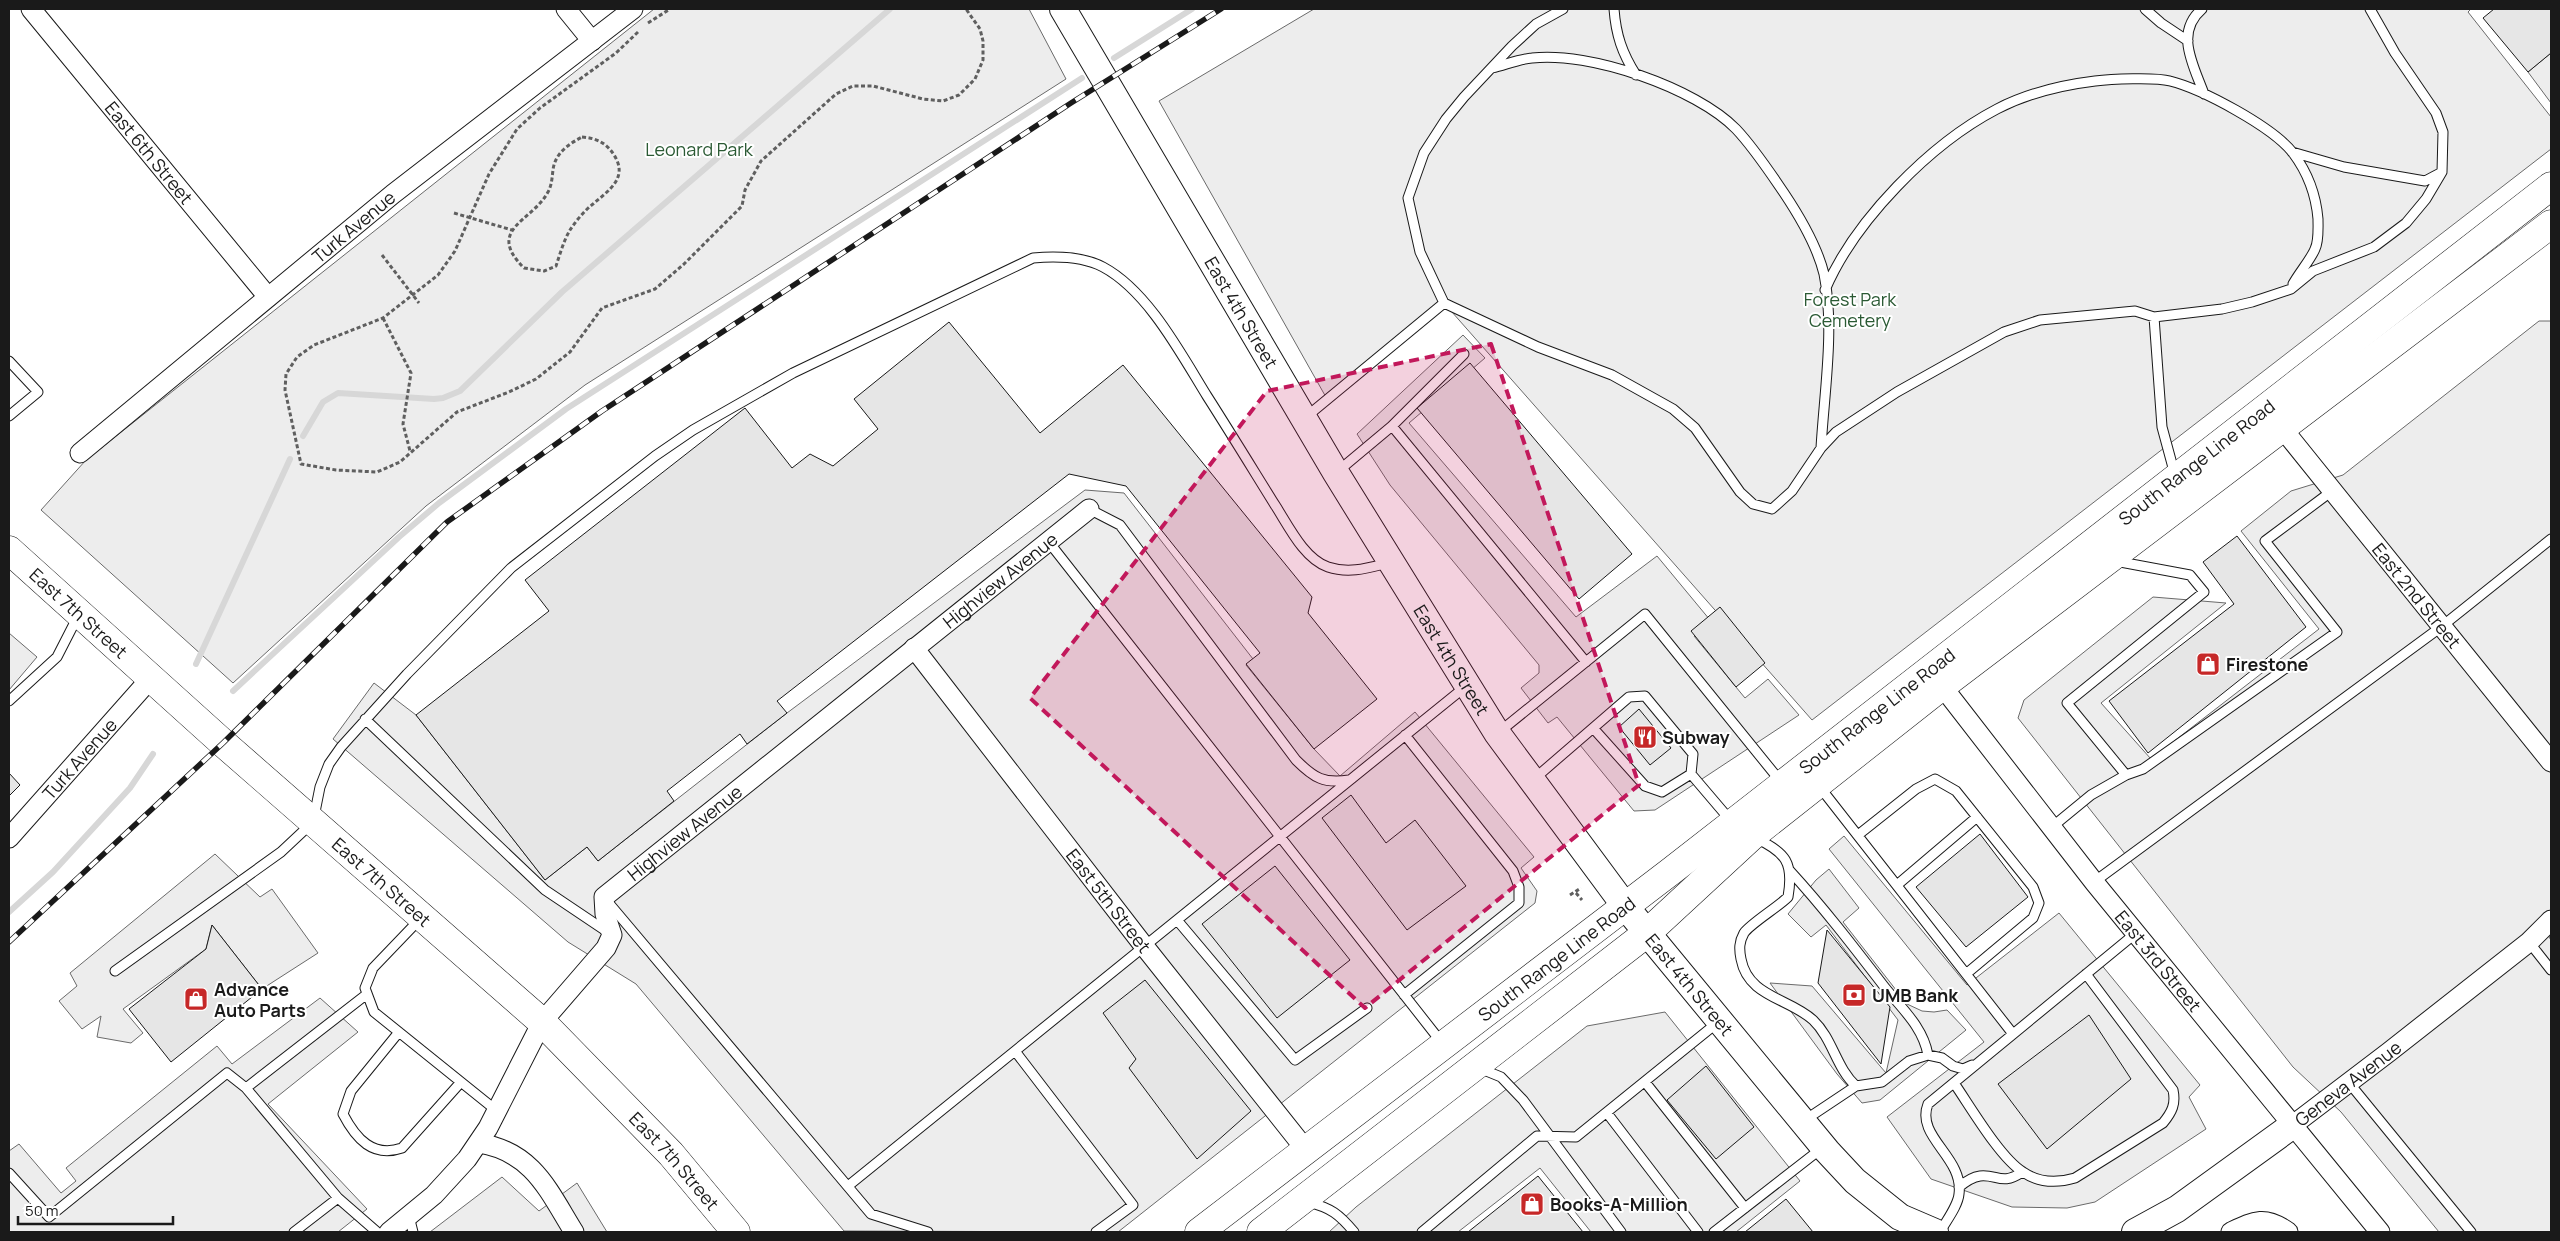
<svg xmlns="http://www.w3.org/2000/svg" width="2560" height="1241" font-family="Manrope,sans-serif">
<style>
.built{fill:#ededed;stroke:#6a6a6a}
.lines{fill:none;stroke-linecap:round;stroke-linejoin:round}
.stream{stroke:#d7d7d7;stroke-width:6}
.building{fill:#e6e6e6;stroke:#1a1a1a}
.lane-casing{stroke:#1a1a1a;stroke-width:11}
.street-casing{stroke:#1a1a1a;stroke-width:21}
.secondary-casing{stroke:#1a1a1a;stroke-width:28}
.primary-casing{stroke:#1a1a1a;stroke-width:29}
.path{stroke:#5f5f5f;stroke-width:3;stroke-dasharray:4 2.5;stroke-linecap:butt}
.lane{stroke:#fff;stroke-width:9}
.street{stroke:#fff;stroke-width:19}
.secondary{stroke:#fff;stroke-width:26}
.primary{stroke:#fff;stroke-width:28}
.rail-casing{stroke:#1a1a1a;stroke-width:5.5}
.rail{stroke:#fff;stroke-width:4;stroke-dasharray:11;stroke-linecap:butt}
.marked{fill:#c2185b;fill-opacity:0.2;stroke:#c2185b;stroke-width:4;stroke-dasharray:10 6;stroke-linejoin:round}
.labels{text-anchor:middle;dominant-baseline:central;stroke-width:4;stroke-linejoin:round;paint-order:stroke}
.park-label{font-size:18px;fill:#2b5a34;stroke:#fff}
.street-label{font-size:18px;fill:#1a1a1a;stroke:#fff}
.poi-label{font-size:18px;font-weight:bold;fill:#1a1a1a;stroke:#fff;text-anchor:start}
</style>
<rect width="100%" height="100%" fill="#fff"/>
<!-- built -->
<path class="built" d="M 654,9 L 1029,9 L 1066,79 L 585,385 L 426,506 L 233,683 L 41,510 L 86,460 Z
M 1314,9 L 2471,9 L 2468,12 L 2551,117 L 2551,149 L 1812,720 L 1444,303 L 1327,399 L 1159,101 Z
M 2551,53 L 2551,103 L 2528,72 Z
M 2539,321 L 2551,321 L 2551,933 L 2549,937 L 2551,940 L 2551,1232 L 2439,1232 L 2341,1112 L 2293,1067 L 2018,718 L 2024,700 L 2153,597 L 2226,603 L 2101,703 L 2151,759 L 2319,629 L 2241,531 L 2291,491 L 2343,475 Z
M 1463,335 L 1485,358 L 1409,423 L 1576,617 L 1657,556 L 1710,620 L 1694,636 L 1745,698 L 1768,679 L 1799,715 L 1655,810 L 1634,811 L 1557,717 L 1548,723 L 1521,688 L 1539,673 L 1539,665 L 1390,485 L 1357,434 Z
M 1085,490 L 1124,493 L 1253,659 L 1246,665 L 1314,749 L 1340,776 L 1415,712 L 1534,857 L 1521,868 L 1537,891 L 1535,903 L 1118,1232 L 844,1231 L 636,984 L 568,942 L 333,739 L 374,683 L 416,715 L 545,880 L 587,847 L 598,861 L 787,713 Z
M 9,633 L 37,657 L 9,690 Z
M 1844,836 L 1967,985 L 2059,913 L 2200,1085 L 2189,1097 L 2206,1129 L 2095,1202 L 2067,1208 L 2012,1207 L 1931,1179 L 1887,1117 L 1984,1042 L 1829,849 Z
M 215,854 L 260,897 L 272,889 L 318,953 L 262,989 L 212,925 L 206,949 L 123,1009 L 143,1033 L 131,1043 L 97,1037 L 101,1016 L 82,1029 L 59,1001 L 77,986 L 70,973 Z
M 1829,869 L 1859,908 L 1843,922 L 1907,1004 L 1922,1011 L 1934,1012 L 1947,1010 L 1966,1030 L 1880,1100 L 1862,1103 L 1837,1074 L 1770,983 L 1812,986 L 1886,1073 L 1898,1020 L 1826,925 L 1811,937 L 1788,914 L 1816,880 Z
M 320,998 L 358,1032 L 268,1104 L 367,1209 L 338,1232 L 9,1232 L 9,1151 L 19,1144 L 61,1193 L 76,1181 L 66,1168 L 217,1046 L 232,1064 Z
M 1665,1012 L 1800,1181 L 1736,1232 L 1591,1232 L 1540,1168 L 1458,1232 L 1329,1232 L 1356,1207 L 1587,1026 Z
M 502,1177 L 539,1211 L 577,1183 L 607,1232 L 430,1232 Z"/>
<g class="lines">
<!-- stream -->
<path class="stream" d="M 1114,58 L 1192,9
M 303,436 L 323,402 L 338,393 L 434,399 L 443,398 L 460,391 L 562,292 L 890,9
M 196,664 L 290,459
M 233,691 L 399,537 L 439,503 L 566,409 L 1082,78
M 9,912 L 53,872 L 130,788 L 153,754"/>
</g>
<!-- building -->
<path class="building" d="M 2494,9 L 2551,9 L 2551,53 L 2528,72 L 2483,18 Z
M 949,322 L 1040,433 L 1123,365 L 1312,597 L 1308,613 L 1377,699 L 1314,749 L 1246,664 L 1260,653 L 1126,486 L 1069,474 L 777,701 L 787,713 L 747,744 L 740,734 L 667,791 L 674,801 L 598,861 L 587,847 L 545,880 L 416,715 L 549,611 L 525,580 L 745,408 L 792,468 L 810,454 L 833,466 L 878,429 L 854,399 Z
M 1470,363 L 1632,554 L 1579,599 L 1417,408 Z
M 2237,536 L 2306,627 L 2148,753 L 2109,701 L 2234,604 L 2203,562 Z
M 1720,607 L 1765,663 L 1736,687 L 1691,631 Z
M 1639,709 L 1671,748 L 1650,765 L 1619,727 Z
M 9,773 L 20,785 L 9,796 Z
M 1351,795 L 1386,843 L 1415,820 L 1466,886 L 1407,930 L 1322,818 Z
M 1980,834 L 2028,897 L 1966,947 L 1916,887 Z
M 1275,866 L 1350,960 L 1277,1018 L 1202,924 Z
M 212,925 L 262,989 L 171,1062 L 129,1009 L 206,949 Z
M 1827,930 L 1890,1007 L 1881,1064 L 1818,983 Z
M 1145,980 L 1251,1111 L 1197,1159 L 1129,1068 L 1136,1059 L 1103,1013 Z
M 2089,1015 L 2131,1079 L 2047,1149 L 1998,1084 Z
M 1706,1066 L 1754,1127 L 1716,1159 L 1667,1100 Z
M 1538,1176 L 1583,1232 L 1468,1232 Z
M 1786,1199 L 1813,1232 L 1745,1232 Z"/>
<g class="lines">
<!-- lane casing -->
<g class="lane-casing">
<path id="lane" d="M 1563,9 L 1536,24 L 1512,46 L 1464,97 L 1446,119 L 1424,153 L 1408,198 L 1420,252 L 1444,303 L 1538,347 L 1612,375 L 1673,409 L 1695,428 L 1740,492 L 1753,504 L 1772,509 L 1792,491 L 1821,448 L 1836,432 L 1897,392 L 2004,332 L 2040,320 L 2135,311 L 2154,317 L 2222,309 L 2252,302 L 2291,289 L 2313,271 L 2374,247 L 2406,223 L 2426,199 L 2442,172 L 2443,132 L 2436,113 L 2395,53 L 2370,9
M 1614,9 C 1616,35 1622,53 1636,75
M 2145,9 L 2161,23 L 2188,41
M 2202,9 C 2174,33 2194,66 2204,94
M 1492,68 C 1505,65 1519,59 1532,58 C 1589,51 1696,88 1736,129 C 1754,148 1769,171 1784,193 C 1800,217 1817,245 1824,274 C 1835,328 1824,394 1821,448
M 2292,152 L 2344,167 L 2425,181 L 2442,172
M 1825,290 C 1855,220 1930,144 1997,109 C 2026,94 2062,85 2095,81 C 2110,79 2156,77 2170,81 C 2202,89 2273,127 2293,153 C 2308,173 2316,195 2318,219 C 2318,228 2319,241 2315,249 C 2311,259 2299,273 2293,284
M 2154,317 L 2162,427 L 2175,475
M 9,361 L 38,392 L 9,416
M 1306,417 L 1444,303
M 1392,426 L 1464,354
M 1337,472 L 1392,426 L 1586,662
M 1089,509 L 1120,525 L 1296,760 C 1314,778 1324,784 1349,780
M 1048,541 L 1442,1043
M 2115,561 L 2190,575 L 2204,592 L 2067,703 L 2126,775 L 2143,769 L 2337,632 L 2265,541 L 2332,491
M 9,701 L 57,657 L 78,616
M 365,719 L 545,890 L 609,933
M 1593,728 L 1645,786 L 1662,792 L 1691,774
M 1498,733 L 1645,614 L 1781,782
M 1534,779 L 1629,697 L 1645,696 L 1693,754 L 1691,774 L 1731,821
M 1819,786 L 2013,1034
M 2052,827 L 2091,795 L 2126,775
M 1858,835 L 1916,789 L 1935,779 L 1956,791 L 2033,887 L 2039,903 L 2033,918 L 1966,974
M 1755,838 C 1786,852 1794,863 1788,897 C 1778,907 1750,924 1744,933 C 1739,942 1739,949 1741,959 C 1748,997 1789,998 1813,1020 C 1833,1039 1836,1068 1856,1086
M 1790,871 C 1823,907 1853,946 1883,985 C 1900,1007 1923,1026 1928,1055
M 2094,882 L 2441,627 L 2551,539
M 1897,885 L 1977,817
M 607,901 L 871,1214 L 928,1232
M 420,919 L 373,968 L 365,988 L 374,1012 L 497,1111
M 1177,920 L 1295,1060 L 1367,1008
M 2529,942 L 2551,970
M 115,971 L 281,852 L 313,822 L 320,787 L 329,764 L 341,747 L 407,674 L 511,568 L 655,456 L 693,430 L 793,373 L 1033,258 C 1056,256 1082,256 1103,267 C 1148,291 1181,354 1207,396 C 1230,432 1252,468 1275,505 C 1288,525 1304,559 1328,567 C 1349,574 1368,568 1388,563
M 1404,995 L 1519,903 L 1519,887 L 1513,871 L 1405,735
M 399,1032 L 351,1091 L 343,1114 C 356,1139 373,1158 402,1148 L 461,1082
M 1015,1051 L 1133,1205 L 1096,1232
M 1479,1068 L 1501,1077 L 1523,1100 L 1621,1232
M 1645,1082 L 1745,1208
M 1954,1083 C 1970,1106 2000,1158 2023,1172 C 2039,1183 2058,1183 2075,1178 L 2163,1123 C 2172,1112 2176,1104 2173,1090 L 2086,974
M 2350,1084 L 2471,1232
M 246,1088 L 367,994
M 1607,1113 L 1698,1232
M 1805,1120 L 1856,1086 L 1882,1082 L 1909,1061 L 1928,1055 L 1942,1058 L 1953,1066 L 1963,1069 L 1972,1065
M 9,1173 L 49,1217 L 227,1073 L 246,1088 L 338,1198 L 294,1232
M 848,1186 L 1465,687
M 1959,1187 C 1965,1182 1973,1177 1980,1176 C 1997,1174 2002,1186 2022,1172
M 338,1198 L 377,1232
M 1308,1202 C 1331,1208 1339,1214 1354,1232
M 409,1216 L 413,1232
M 1422,1232 L 1537,1136 L 1576,1137 L 1717,1023
M 1714,1232 L 1822,1148
M 1940,1232 C 1946,1221 1958,1206 1959,1194 C 1964,1157 1915,1137 1928,1104 L 2136,933"/>
</g>
<!-- street casing -->
<g class="street-casing">
<g id="street">
<path id="s1" d="M 31,9 L 268,297"/>
<path d="M 566,9 L 592,41"/>
<path id="s2" d="M 2282,428 L 2551,762"/>
<path id="s3" d="M 80,453 L 393,194 L 633,9"/>
<path id="s4" d="M 914,648 L 1144,946 L 1306,1150"/>
<path id="s5" d="M 1942,686 L 2094,882 L 2380,1232"/>
<path id="s6" d="M 9,838 L 151,678"/>
<path id="s7" d="M 2293,1125 L 2389,1052 L 2529,942 L 2551,920"/>
<path d="M 479,1143 C 533,1152 548,1190 574,1232"/>
<path id="s8" d="M 389,1232 L 434,1195 L 467,1159 L 488,1128 L 542,1022 L 606,948 L 612,935 L 605,914 L 604,897 L 1089,509"/>
<path d="M 2231,1232 C 2254,1221 2265,1215 2288,1232"/>
</g>
</g>
<!-- secondary casing -->
<g class="secondary-casing">
<g id="secondary">
<path id="s9" d="M 1063,9 L 1336,473 L 1497,733 L 1625,906 L 1827,1151 L 1855,1181 L 1900,1217 L 1935,1232"/>
<path d="M 2135,1232 L 2177,1209 L 2293,1125"/>
</g>
</g>
<!-- primary casing -->
<g class="primary-casing">
<g id="primary">
<path id="s10" d="M 9,550 L 223,743 L 542,1022 L 671,1154 L 736,1232"/>
<path id="s11" d="M 1199,1232 L 1670,872 L 2551,186"/>
<path d="M 1261,1232 L 1647,933 L 1752,836 L 1942,686 L 2551,224"/>
</g>
</g>
<!-- path -->
<path class="path" d="M 648,23 L 670,9
M 638,32 L 616,53 L 540,108 L 517,129 L 489,174 L 455,251 L 438,275 L 383,318 L 314,345 L 297,357 L 286,374 L 285,390 L 301,464 L 336,470 L 377,472 L 400,462 L 457,412 L 509,392 L 536,379 L 570,352 L 602,308 L 655,289 L 684,264 L 742,206 L 745,190 L 761,161 L 836,94 L 853,86 L 873,86 L 923,99 L 943,101 L 959,95 L 975,79 L 983,60 L 983,41 L 980,29 L 966,9
M 582,137 C 595,138 606,142 614,155 C 629,178 608,191 593,204 C 584,211 576,221 570,230 C 564,240 560,254 556,266 L 544,271 L 524,268 C 485,229 532,222 548,192 C 552,185 552,177 553,170 C 555,153 569,144 582,137 Z
M 454,213 L 512,230
M 382,255 L 419,303
M 383,318 L 411,373 L 403,424 L 410,451
M 1576,893 L 1582,900
M 1570,895 L 1581,888"/>
<!-- lane -->
<use href="#lane" class="lane"/>
<!-- street -->
<use href="#street" class="street"/>
<!-- secondary -->
<use href="#secondary" class="secondary"/>
<!-- primary -->
<use href="#primary" class="primary"/>
<!-- rail casing -->
<g class="rail-casing">
<path id="rail" d="M 9,942 L 223,743 L 447,522 L 602,411 L 1071,103 L 1221,9"/>
</g>
<!-- rail -->
<use href="#rail" class="rail"/>
</g>
<!-- marked area -->
<path class="marked" d="M 1491,344 L 1639,785 L 1365,1008 L 1030,698 L 1267,391 Z"/>
<!-- icons -->
<defs>
<g id="shop-square" transform="scale(1.25)"><rect x="-9" y="-9" width="18" height="18" rx="4" fill="#c62828" stroke="#fff"/><path d="M-5-2.5h2.3a2.7 3.5 0 0 1 5.4 0H5L5.5 6h-11ZM-1.5-2.5h3a1.5 2.3 0 0 0-3 0Z" fill="#fff"/></g>
<g id="restaurant-square" transform="scale(1.25)"><rect x="-9" y="-9" width="18" height="18" rx="4" fill="#c62828" stroke="#fff"/><path d="M-5-6h1v4h1v-4h1v4h1v-4h1v5L-1.5 .5V6h-2V.5L-5-1ZM5-6V6H3V1.5H1.5Q1.5-4 5-6Z" fill="#fff"/></g>
<g id="bank-square" transform="scale(1.25)"><rect x="-9" y="-9" width="18" height="18" rx="4" fill="#c62828" stroke="#fff"/><path d="M-6-4H6V4H-6ZM0-2.3a2.3 2.3 0 1 0 0 4.6a2.3 2.3 0 1 0 0-4.6Z" fill="#fff"/></g>
</defs>
<g fill-rule="evenodd">
<use href="#shop-square" x="2208" y="664"/>
<use href="#restaurant-square" x="1645" y="737"/>
<use href="#bank-square" x="1854" y="995"/>
<use href="#shop-square" x="196" y="999"/>
<use href="#shop-square" x="1532" y="1204"/>
</g>
<g class="labels">
<!-- park labels -->
<g class="park-label">
<text x="699" y="149">Leonard Park</text>
<text x="1850" y="299">Forest Park<tspan x="1850" dy="21">Cemetery</tspan></text>
</g>
<!-- street labels -->
<g class="street-label">
<text stroke="none"><textPath href="#s1" startOffset="186">East 6th Street</textPath></text>
<text stroke="none"><textPath href="#s3" startOffset="355">Turk Avenue</textPath></text>
<text stroke="none"><textPath href="#s9" startOffset="352">East 4th Street</textPath></text>
<text stroke="none"><textPath href="#s11" startOffset="1260">South Range Line Road</textPath></text>
<text stroke="none"><textPath href="#s8" startOffset="922">Highview Avenue</textPath></text>
<text stroke="none"><textPath href="#s2" startOffset="215">East 2nd Street</textPath></text>
<text stroke="none"><textPath href="#s10" startOffset="94">East 7th Street</textPath></text>
<text stroke="none"><textPath href="#s9" startOffset="758">East 4th Street</textPath></text>
<text stroke="none"><textPath href="#s11" startOffset="855">South Range Line Road</textPath></text>
<text stroke="none"><textPath href="#s6" startOffset="106">Turk Avenue</textPath></text>
<text stroke="none"><textPath href="#s8" startOffset="518">Highview Avenue</textPath></text>
<text stroke="none"><textPath href="#s10" startOffset="499">East 7th Street</textPath></text>
<text stroke="none"><textPath href="#s4" startOffset="319">East 5th Street</textPath></text>
<text stroke="none"><textPath href="#s11" startOffset="450">South Range Line Road</textPath></text>
<text stroke="none"><textPath href="#s5" startOffset="350">East 3rd Street</textPath></text>
<text stroke="none"><textPath href="#s9" startOffset="1161">East 4th Street</textPath></text>
<text stroke="none"><textPath href="#s7" startOffset="69">Geneva Avenue</textPath></text>
<text stroke="none"><textPath href="#s10" startOffset="904">East 7th Street</textPath></text>
</g>
<!-- poi labels -->
<g class="poi-label">
<text x="2226" y="664">Firestone</text>
<text x="1662" y="737">Subway</text>
<text x="214" y="989">Advance<tspan x="214" dy="21">Auto Parts</tspan></text>
<text x="1872" y="995">UMB Bank</text>
<text x="1550" y="1204">Books-A-Million</text>
</g>
</g>
<!-- border -->
<rect width="2560" height="1241" fill="none" stroke="#1a1a1a" stroke-width="20"/>
<!-- scale -->
<path d="M18 1216v8h155v-8" fill="none" stroke="#1a1a1a" stroke-width="2.5"/>
<text x="25" y="1216" font-size="15" fill="#1a1a1a" stroke="#ffffff" stroke-width="4" paint-order="stroke">50 m</text>
</svg>
